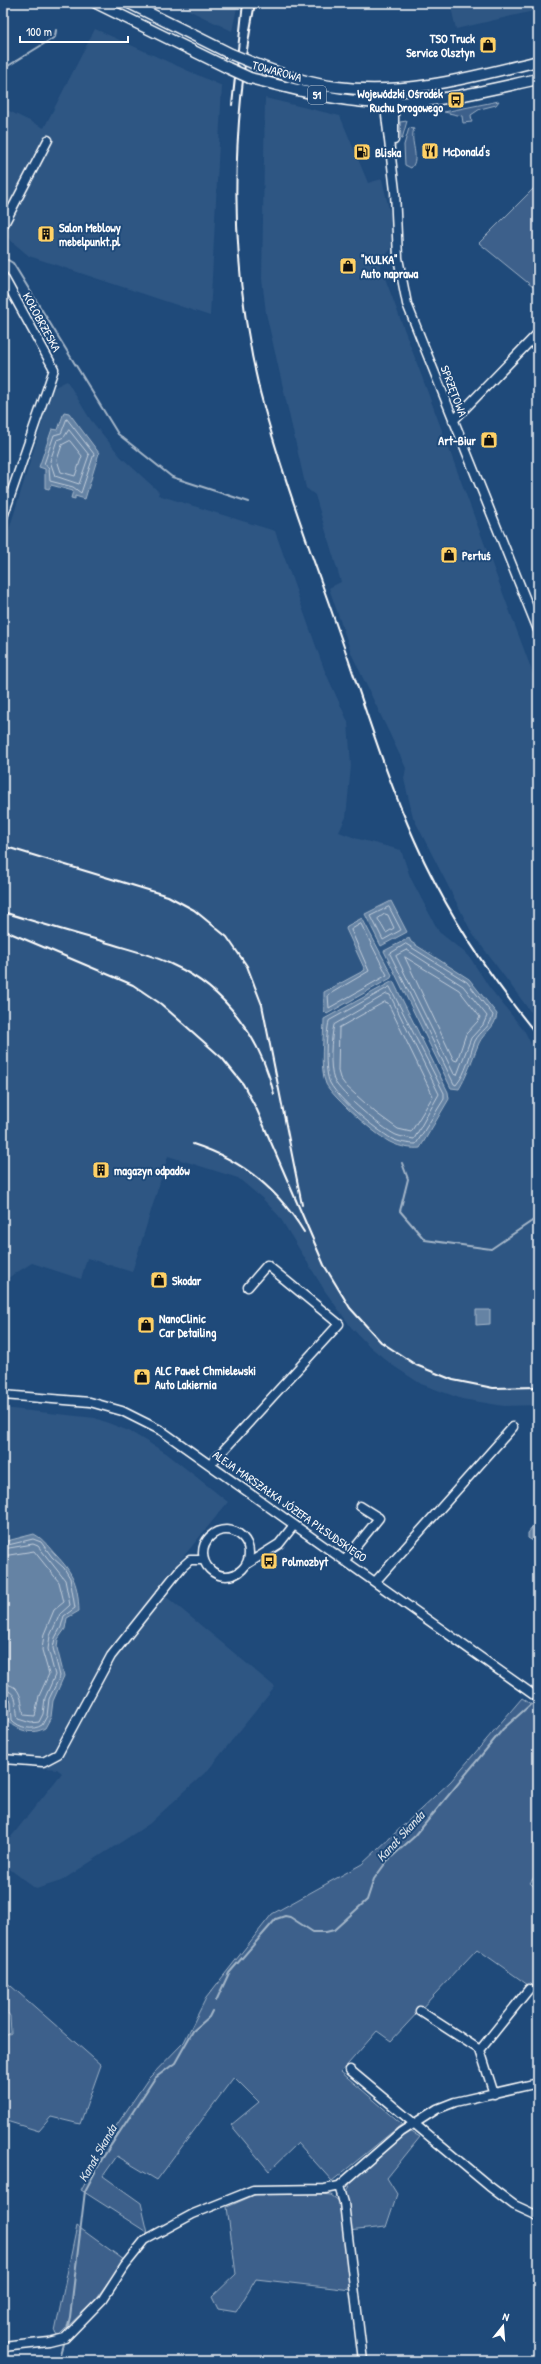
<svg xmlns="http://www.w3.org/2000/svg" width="541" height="2364" font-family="'Patrick Hand',sans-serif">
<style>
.built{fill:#2e5683}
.green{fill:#3c618b;stroke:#9eb0c5}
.water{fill:#6583a4;stroke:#a3b5c8}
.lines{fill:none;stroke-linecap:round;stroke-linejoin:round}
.shore{stroke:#c1cddb;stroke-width:1}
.stream{stroke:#a3b5c8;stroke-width:2}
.minor-casing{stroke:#fff;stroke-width:11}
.major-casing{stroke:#fff;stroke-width:13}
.minor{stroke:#1f4a7a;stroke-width:8}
.major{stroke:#1f4a7a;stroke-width:10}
.rail{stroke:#fff;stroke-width:2}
.major-bridge-casing{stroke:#fff;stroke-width:13;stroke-linecap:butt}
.major-bridge{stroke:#1f4a7a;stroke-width:10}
.labels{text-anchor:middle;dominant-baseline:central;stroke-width:4;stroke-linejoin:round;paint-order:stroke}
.shield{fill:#1f4a7a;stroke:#bcc9d7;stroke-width:1}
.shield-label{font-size:11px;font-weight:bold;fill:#fff}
.poi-label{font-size:12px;font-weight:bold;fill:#fff;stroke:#1f4a7a;text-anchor:start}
.street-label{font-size:12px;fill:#fff;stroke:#1f4a7a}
.water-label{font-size:13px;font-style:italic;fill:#d8e0e8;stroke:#1f4a7a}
</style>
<rect width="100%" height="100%" fill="#1f4a7a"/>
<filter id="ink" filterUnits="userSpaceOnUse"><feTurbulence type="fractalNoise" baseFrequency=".025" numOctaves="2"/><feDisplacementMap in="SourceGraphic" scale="8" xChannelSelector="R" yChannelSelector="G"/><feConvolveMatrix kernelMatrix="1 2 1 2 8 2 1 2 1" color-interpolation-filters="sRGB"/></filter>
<g filter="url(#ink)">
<!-- built -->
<path class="built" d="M 174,3 L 238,3 L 232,31 Z
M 330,3 L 375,3 L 364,10 L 330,6 Z
M 450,3 L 538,3 L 538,10 L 456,29 Z
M 95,29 L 222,86 L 210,316 L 29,256 L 3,234 L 3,108 L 44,128 Z
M 265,98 L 340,116 L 368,183 L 382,179 L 390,214 L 393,247 L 379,262 L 538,687 L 538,1017 L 530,1011 L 472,933 L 413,817 L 404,779 L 406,768 L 352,655 L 329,588 L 341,582 L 315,495 L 306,488 L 266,313 L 262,279 Z
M 67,381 L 90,419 L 121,457 L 159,492 L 158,495 L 275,531 L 324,669 L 348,722 L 351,766 L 346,817 L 339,832 L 358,839 L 401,850 L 410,877 L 439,932 L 469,956 L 489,987 L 525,1032 L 532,1046 L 531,1059 L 538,1071 L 538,1405 L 504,1406 L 462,1399 L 421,1384 L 392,1365 L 367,1344 L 351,1327 L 325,1291 L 279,1216 L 263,1199 L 238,1178 L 168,1156 L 132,1272 L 87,1258 L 81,1279 L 32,1263 L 8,1278 L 3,1294 L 3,549 L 53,388 Z
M 3,1408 L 95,1418 L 129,1431 L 166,1453 L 228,1502 L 157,1589 L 275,1687 L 208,1770 L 149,1824 L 61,1881 L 36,1889 L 3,1864 L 3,1847 L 62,1773 L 57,1769 L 3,1764 Z"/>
<!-- green -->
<path class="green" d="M 499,101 L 496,105 L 480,109 L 471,115 L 472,122 L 463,123 L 462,116 L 444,112 Z
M 407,121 L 402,139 L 401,139 L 400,122 Z
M 409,128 L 414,129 C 409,141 421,158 411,168 L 405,165 L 404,145 Z
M 538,184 L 538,291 L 479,243 Z
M 522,1698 L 538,1709 L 538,1872 L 530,1883 L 538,1890 L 538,1992 L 477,1949 L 391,2041 L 377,2031 L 341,2072 L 402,2124 L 332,2181 L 298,2143 L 269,2171 L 231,2125 L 259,2102 L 234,2077 L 157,2180 L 117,2156 L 103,2176 L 141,2203 L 148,2233 L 81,2190 L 110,2135 L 148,2079 L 184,2042 L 206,1998 L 272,1914 L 362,1864 L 451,1781 Z
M 3,1979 L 101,2065 L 80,2124 L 51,2117 L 39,2131 L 3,2120 L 3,2037 L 11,2033 L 10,2016 L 3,2006 Z
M 408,2130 L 420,2137 L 387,2178 L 397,2194 L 386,2227 L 348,2231 L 346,2193 L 352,2177 Z
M 310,2193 L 331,2195 L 339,2201 L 351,2290 L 256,2279 L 236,2312 L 218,2309 L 212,2297 L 236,2274 L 227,2207 L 257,2194 Z
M 77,2226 L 124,2260 L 95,2300 L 58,2336 L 55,2332 Z"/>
<!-- water -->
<path class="water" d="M 64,412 L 69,413 L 99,453 L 85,499 L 75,496 L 75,499 L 71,498 L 73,491 L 51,485 L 49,489 L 45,488 L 45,469 L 39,467 L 52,429 L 58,430 Z
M 391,901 L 407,932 L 381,946 L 365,914 Z
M 362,918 L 392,975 L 391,978 L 327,1014 L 324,1011 L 324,992 L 365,970 L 346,929 L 347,926 Z
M 409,938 L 411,942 L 469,979 L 497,1014 C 495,1029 484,1032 479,1043 C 472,1059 468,1074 459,1089 L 451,1088 L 384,951 Z
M 393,981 L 448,1092 L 449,1099 L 420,1148 C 412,1149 400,1147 392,1143 C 379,1138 332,1097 326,1084 C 319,1068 324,1036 324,1019 Z
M 476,1310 L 490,1310 L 490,1324 L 476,1325 Z
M 536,1523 L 538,1523 L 538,1544 L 528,1538 L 528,1533 Z
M 34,1534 C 45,1540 48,1547 56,1555 C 74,1574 78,1585 79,1611 L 67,1618 L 65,1629 L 58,1639 L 57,1648 L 64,1676 L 53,1701 L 51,1717 L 45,1728 C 33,1735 19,1731 8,1722 L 8,1703 L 3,1697 L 3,1539 L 7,1541 Z"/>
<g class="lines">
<!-- shore -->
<path class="shore" d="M 67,419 L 94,454 L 81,493 L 73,487 L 50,481 L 49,468 L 44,464 L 54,435 L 61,433 Z
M 69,430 L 89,455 L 79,484 L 55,476 L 50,461 L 57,440 L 64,437 Z
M 70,441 L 82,456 L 75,476 L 61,472 L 57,460 L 62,445 Z
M 389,907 L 401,930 L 383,940 L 371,916 Z
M 385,914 L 388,915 L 394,928 L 386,933 L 378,919 Z
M 361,924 L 387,975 L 329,1008 L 328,995 L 369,971 L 351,930 Z
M 406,944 L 467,982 L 493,1015 C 491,1027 480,1031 475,1041 C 469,1056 467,1072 456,1085 L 454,1084 L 390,954 Z
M 407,950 L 463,986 L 487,1016 L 483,1025 L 471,1038 L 457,1075 L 454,1074 L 396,956 Z
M 405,957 L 459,990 L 480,1017 L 478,1021 L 466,1034 L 457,1061 L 454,1060 Z
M 390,987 L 444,1093 L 444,1099 L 416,1144 C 409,1144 398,1142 392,1139 C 374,1128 340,1101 330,1083 C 324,1071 326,1035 329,1021 Z
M 387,994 L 390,995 L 439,1094 L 414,1139 C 408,1138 401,1137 396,1135 C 381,1128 341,1094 334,1080 C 329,1068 331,1037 334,1025 Z
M 385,1002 L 388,1003 L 433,1096 L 411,1132 L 398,1129 L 376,1113 L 346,1086 L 340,1078 L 338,1071 L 339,1028 Z
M 3,1544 L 8,1545 L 33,1539 L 41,1542 L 52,1557 L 64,1568 L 70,1578 L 75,1608 L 64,1616 L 61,1627 L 55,1638 L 53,1648 L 60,1676 L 49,1699 L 47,1716 L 42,1725 C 33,1731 19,1728 12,1720 L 11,1701 L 3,1695
M 3,1549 L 33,1544 L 38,1546 L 65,1580 L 70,1605 L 60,1614 L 50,1636 L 48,1649 L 55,1675 L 45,1698 L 43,1714 L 39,1722 L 31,1723 L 18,1719 C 15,1708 20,1691 3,1690
M 3,1556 L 34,1551 L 59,1582 L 64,1602 L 54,1610 L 44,1634 L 42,1650 L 49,1674 L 39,1696 L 35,1716 L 24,1715 C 21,1701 22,1684 3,1684"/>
<!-- stream -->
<path class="stream" d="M 3,69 L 55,37 L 56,30
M 8,260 L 13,263 L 118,434 L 172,477 L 249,502
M 402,1163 L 408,1179 L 400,1211 L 425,1240 L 491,1249 L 538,1217
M 216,2001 L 229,1973 L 276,1919 L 285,1916 L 290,1917 L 313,1932 L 326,1932 L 334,1930 L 367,1900 L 374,1879 L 387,1861 L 415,1836 L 503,1729 L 530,1705
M 66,2333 L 70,2317 L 85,2191 L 102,2159 L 155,2078 L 175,2063 L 193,2031 L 209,2017 L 212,2011
M 58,2361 L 63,2344"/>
<!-- minor casing -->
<g class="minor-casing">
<path id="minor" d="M 394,89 L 394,140
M 383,90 L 395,191 L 398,258 L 407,304 L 538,630
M 3,226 L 48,140
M 3,276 L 54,369 L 3,517
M 453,421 L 538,333
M 3,1395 L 90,1402 L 122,1411 L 162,1431 L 538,1698
M 210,1465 L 339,1324 L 267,1265 L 248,1287
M203 1553a23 23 0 1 1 46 0a23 23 0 1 1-46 0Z
M 345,1560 L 379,1518 L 360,1506
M 247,1564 L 279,1544 L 294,1525
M 375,1582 L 513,1427
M 3,1759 L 43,1762 L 58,1754 L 111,1656 L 181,1568 L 190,1560 L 203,1560
M 420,2011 L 480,2050 L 494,2094
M 480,2050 L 529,1989
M 350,2070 L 489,2186 L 514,2205 L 538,2216
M 339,2186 L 344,2203 L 363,2361
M 3,2347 L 49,2342 L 65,2338 L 103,2299 L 125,2265 L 145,2240 L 193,2214 L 253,2190 L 325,2189 L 339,2186 L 401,2132 L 437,2109 L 455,2102 L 538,2083"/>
</g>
<!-- major casing -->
<g class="major-casing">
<path id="major" d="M 96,3 L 228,68
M 129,3 L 231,54
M 253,63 C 280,74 308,84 337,87 C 406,96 472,77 538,61
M 250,78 C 297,90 345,104 394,103 C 442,102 491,89 538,79"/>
</g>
<!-- minor -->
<use href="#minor" class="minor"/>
<!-- major -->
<use href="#major" class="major"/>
<!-- rail -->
<path class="rail" d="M 255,3 C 230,132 229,264 260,392 C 282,477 314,560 343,644 C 366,710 386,777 415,841 C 446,912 489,976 538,1036
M 232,105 L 243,3
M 3,846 L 168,896 L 194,910 L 227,937 L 247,966 L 262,1005 L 302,1205
M 3,912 C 36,922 69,932 102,941 C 126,949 151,954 173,965 C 226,989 261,1039 274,1094
M 3,930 L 133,985 L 161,1004 L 222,1058 L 243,1084 L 257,1110 L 324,1265 L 350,1308 L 381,1342 L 416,1365 L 453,1380 L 493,1388 L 538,1387
M 193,1144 C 240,1159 278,1189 304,1232"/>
<!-- major-bridge casing -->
<g class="major-bridge-casing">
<path id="major-bridge" d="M 231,54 L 253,63
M 228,68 L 250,78"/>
</g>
<!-- major-bridge -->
<use href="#major-bridge" class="major-bridge"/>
</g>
</g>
<!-- icons -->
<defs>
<g id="shop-square" transform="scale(0.9)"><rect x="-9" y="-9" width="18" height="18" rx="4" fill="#ffd166" stroke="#1f4a7a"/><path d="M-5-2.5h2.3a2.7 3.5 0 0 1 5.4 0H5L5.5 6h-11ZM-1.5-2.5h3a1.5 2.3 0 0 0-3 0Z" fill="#111"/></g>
<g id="bus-square" transform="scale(0.9)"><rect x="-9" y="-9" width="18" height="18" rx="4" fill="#ffd166" stroke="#1f4a7a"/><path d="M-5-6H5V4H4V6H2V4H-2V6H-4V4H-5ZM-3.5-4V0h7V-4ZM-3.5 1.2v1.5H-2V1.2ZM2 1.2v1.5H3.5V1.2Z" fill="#111"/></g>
<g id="restaurant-square" transform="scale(0.9)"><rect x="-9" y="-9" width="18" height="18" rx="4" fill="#ffd166" stroke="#1f4a7a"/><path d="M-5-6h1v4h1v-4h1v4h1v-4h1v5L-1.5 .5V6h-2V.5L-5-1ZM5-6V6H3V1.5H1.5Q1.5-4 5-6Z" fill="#111"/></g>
<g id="fuel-square" transform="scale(0.9)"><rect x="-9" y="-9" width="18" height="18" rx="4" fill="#ffd166" stroke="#1f4a7a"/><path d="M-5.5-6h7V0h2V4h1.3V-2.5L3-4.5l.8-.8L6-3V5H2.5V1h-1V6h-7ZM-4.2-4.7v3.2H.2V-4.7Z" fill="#111"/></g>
<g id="building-square" transform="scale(0.9)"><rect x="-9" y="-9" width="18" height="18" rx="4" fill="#ffd166" stroke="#1f4a7a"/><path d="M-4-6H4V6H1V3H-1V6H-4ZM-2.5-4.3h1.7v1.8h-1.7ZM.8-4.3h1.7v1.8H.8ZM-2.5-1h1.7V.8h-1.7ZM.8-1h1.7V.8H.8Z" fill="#111"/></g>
</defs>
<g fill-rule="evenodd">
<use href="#shop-square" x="488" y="45"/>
<use href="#bus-square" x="456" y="100"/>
<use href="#restaurant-square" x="430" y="151"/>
<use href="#fuel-square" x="362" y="152"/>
<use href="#building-square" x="46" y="234"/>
<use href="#shop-square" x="348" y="266"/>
<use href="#shop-square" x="489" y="440"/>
<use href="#shop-square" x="449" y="555"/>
<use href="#building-square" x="101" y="1170"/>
<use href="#shop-square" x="159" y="1280"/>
<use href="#shop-square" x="146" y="1325"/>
<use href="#shop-square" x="142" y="1377"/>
<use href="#bus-square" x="269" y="1561"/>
</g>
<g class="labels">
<!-- shield labels -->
<rect class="shield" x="308" y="86" width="18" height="18" rx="3"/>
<g class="shield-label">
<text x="317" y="95">51</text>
</g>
<!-- poi labels -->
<g class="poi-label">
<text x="475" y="38" text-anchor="end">TSO Truck<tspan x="475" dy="14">Service Olsztyn</tspan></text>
<text x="443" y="93" text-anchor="end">Wojewódzki Ośrodek<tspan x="443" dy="14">Ruchu Drogowego</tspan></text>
<text x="443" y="151">McDonald's</text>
<text x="375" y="152">Bliska</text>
<text x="59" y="227">Salon Meblowy<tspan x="59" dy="14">mebelpunkt.pl</tspan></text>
<text x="361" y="259">"KULKA"<tspan x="361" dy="14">Auto naprawa</tspan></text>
<text x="476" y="440" text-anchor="end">Art-Biur</text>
<text x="462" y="555">Pertuś</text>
<text x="114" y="1170">magazyn odpadów</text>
<text x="172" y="1280">Skodar</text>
<text x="159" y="1318">NanoClinic<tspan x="159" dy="14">Car Detailing</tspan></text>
<text x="155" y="1370">ALC Paweł Chmielewski<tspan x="155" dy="14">Auto Lakiernia</tspan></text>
<text x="282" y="1561">Polmozbyt</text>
</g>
<!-- street labels -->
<g class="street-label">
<text transform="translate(277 71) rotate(15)">TOWAROWA</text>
<text transform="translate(42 322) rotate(61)">KOŁOBRZESKA</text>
<text transform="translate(454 391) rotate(69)">SPRZĘTOWA</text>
<text transform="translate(290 1506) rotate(35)">ALEJA MARSZAŁKA JÓZEFA PIŁSUDSKIEGO</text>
</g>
<!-- water labels -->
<g class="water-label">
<text transform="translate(400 1836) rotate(-47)">Kanał Skanda</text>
<text transform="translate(97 2153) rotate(-60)">Kanał Skanda</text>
</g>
</g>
<!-- margin -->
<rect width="541" height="2364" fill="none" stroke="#1f4a7a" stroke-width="16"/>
<rect x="8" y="8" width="525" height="2348" fill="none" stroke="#fff" stroke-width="1.5" filter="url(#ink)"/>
<!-- north arrow -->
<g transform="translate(503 2326) rotate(17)" stroke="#1f4a7a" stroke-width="3" paint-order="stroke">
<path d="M0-3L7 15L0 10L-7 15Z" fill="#ffffff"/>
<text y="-6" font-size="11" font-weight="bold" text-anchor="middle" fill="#ffffff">N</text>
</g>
<!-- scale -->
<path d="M20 36v6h108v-6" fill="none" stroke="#ffffff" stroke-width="2"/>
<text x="26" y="36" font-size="12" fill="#ffffff" stroke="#1f4a7a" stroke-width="3" paint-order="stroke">100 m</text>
</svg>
